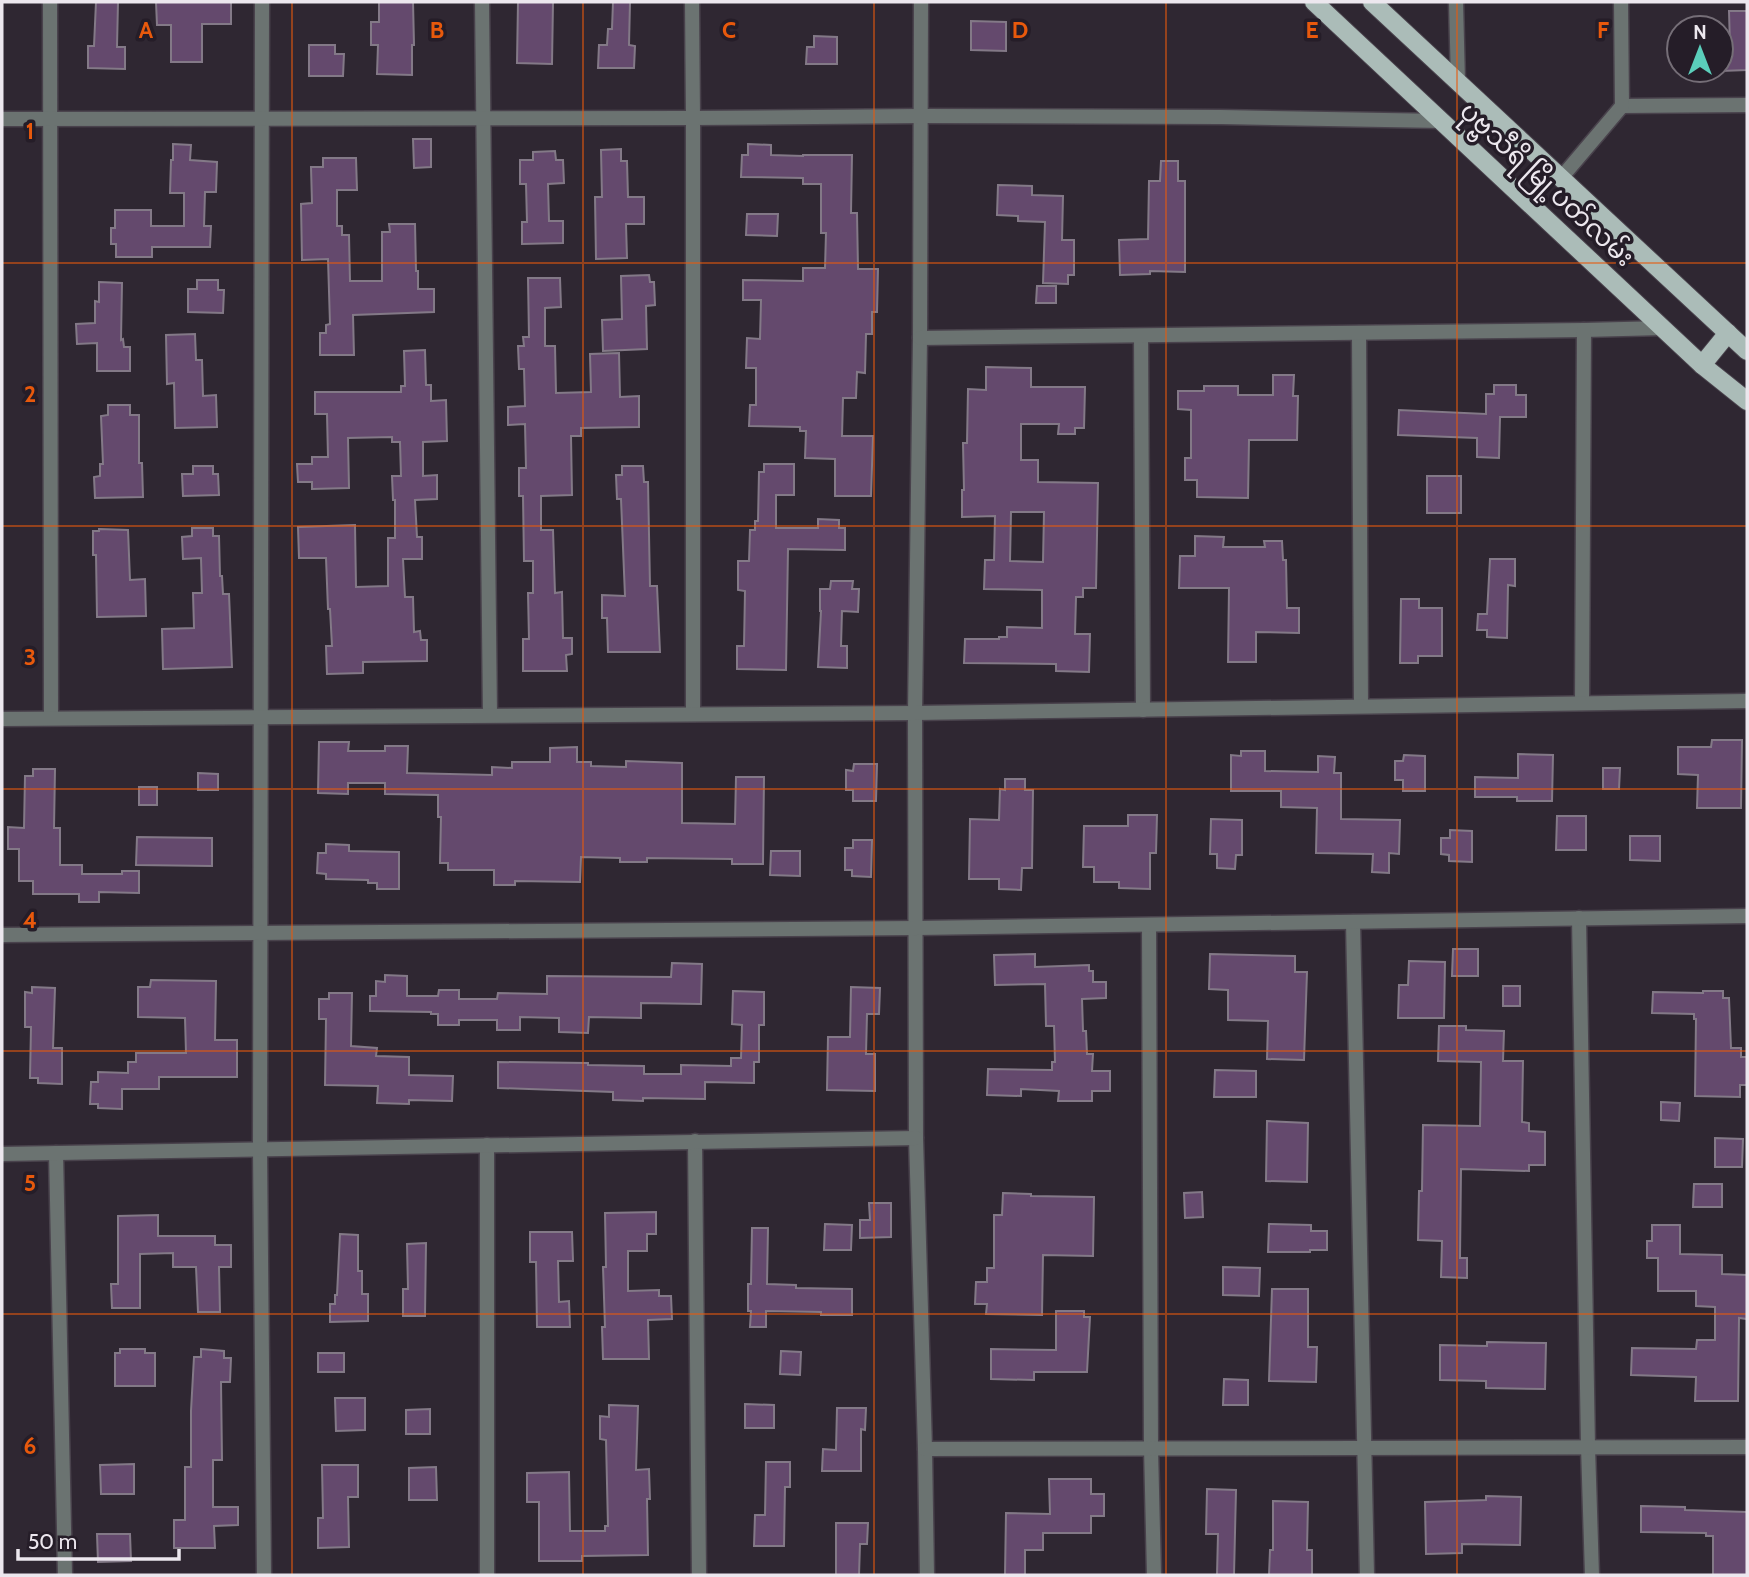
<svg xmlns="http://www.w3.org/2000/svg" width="1749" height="1577" font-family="Cabin,'Noto Sans Myanmar',sans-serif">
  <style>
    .building { fill: #64496d; stroke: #837987; stroke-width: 2; fill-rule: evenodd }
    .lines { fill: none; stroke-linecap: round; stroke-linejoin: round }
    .minor-casing { stroke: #49424c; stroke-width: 17 }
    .primary-casing { stroke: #49424c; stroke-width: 20 }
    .minor { stroke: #6b7371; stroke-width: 14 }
    .primary { stroke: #abbcb8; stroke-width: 18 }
    .grid { fill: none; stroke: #e8590c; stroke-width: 2; stroke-opacity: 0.55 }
    .labels { text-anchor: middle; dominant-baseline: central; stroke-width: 7; stroke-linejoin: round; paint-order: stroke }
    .street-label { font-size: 26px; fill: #ece7ee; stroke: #251d28 }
    .grid-label { font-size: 23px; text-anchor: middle; font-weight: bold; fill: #e8590c; stroke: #251d28; stroke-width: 7; stroke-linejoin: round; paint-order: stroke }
  </style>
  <rect width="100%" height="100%" fill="#2f2732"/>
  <!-- building -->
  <g class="building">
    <path d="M96,2H118L117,47H125V69L88,68V46H94Z"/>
    <path d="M156,2H231V24H202V62H171V25H157Z"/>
    <path d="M379,2H413L414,45H412V75L377,74L378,45H371V22H379Z"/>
    <path d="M518,2H553L552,64L517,63Z"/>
    <path d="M613,2H630L629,45L635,46L634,68H598L599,45H607L608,29H612Z"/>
    <path d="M1729,11H1747V70L1721,71V46H1730Z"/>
    <path d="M971,21L1006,22V51L971,50Z"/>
    <path d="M814,36L837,37V64H806L807,47H814Z"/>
    <path d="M309,45H335V54H344L343,76H309Z"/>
    <path d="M413,139H431V167L414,168Z"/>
    <path d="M173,144L191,145L190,160L217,162L216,192H205L204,226H211L210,247H152V257H116V244H111V228H115V210H151V226H184V193H170L171,160H173Z"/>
    <path d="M748,144L771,145V155L803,156V155H852L851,213H857L858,269H878L877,312H872V334H866L865,373L857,372L856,398H843L842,436H873L871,496H835V459L805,458L806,431H800V427L749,426L750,405H756V368H746L747,338L760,339L761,300H743V280L803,281V268H825L826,233H821V184H803V178L741,177L742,155H748Z"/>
    <path d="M621,149V161H627L628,197H644V224H626L627,258L596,259L595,197H602L601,150Z"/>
    <path d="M555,151L556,160H563L564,183L548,184L549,221H563V243L522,244V222H527L526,184H520V160H533V152Z"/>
    <path d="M323,158H356L357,190H337V226H342V235H349L350,281H382V232H390L389,224H415L416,271H418V289H434V312L353,315L354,355H320V333H326V325L330,324L328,259L302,260L301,204L312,203L311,167H323Z"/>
    <path d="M1161,161H1178V181H1185V272L1150,271V274L1120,275L1119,240L1148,239L1149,181H1160Z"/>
    <path d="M998,185L1032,186V195L1063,196L1062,240H1074V275H1068V284L1043,283L1045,222L1018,221V216L997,215Z"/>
    <path d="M747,214H778L777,236L746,235Z"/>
    <path d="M649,275L650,282H654L655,305L646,306L647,349L603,351L602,320L622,319L621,276Z"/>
    <path d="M528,278H560L561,307L545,308V346H555L556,393L591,392L590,354L619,353L620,397L639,396V427L581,428V436H571L572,495L541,496V530H553L555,593L562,592L563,638H572V654L566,655L567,671H523V639H529L528,593H533V561H524L523,496H519V468H526L525,424L508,425V407L525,406L524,369H519L518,346H524L523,337H529Z"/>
    <path d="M197,280H218V290H224L223,313L188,312V289H197Z"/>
    <path d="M99,282L122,283L121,340L123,339L124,347H130V371H97V343L77,344L76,324L95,323V301L99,302Z"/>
    <path d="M1037,286H1056V303H1036Z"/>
    <path d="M195,334L196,360H202L203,396L216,395L217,427L175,428L174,383L167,384L166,335Z"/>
    <path d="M425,350L426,385H431V401L446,400L447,441L423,442V476L437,475V499L415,500L417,537H422V559H403L405,597H413L414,632L420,631L421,640H427V661L363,662V673L327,674L326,646H332L330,609H328L326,558H299L298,527L355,525L356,587L388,586V538H395V500H393L392,476H401L400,442H392V437L348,438L349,488L312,489V482H298L297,464H312V457H328L327,414H315V392H401V386H405L404,351Z"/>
    <path d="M986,367L1031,368V387H1085L1084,428H1075V434H1058L1059,424H1021V460H1038V482L1098,483L1096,588H1083V597H1076L1075,634H1090L1089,672L1056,671V664L964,663L965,639H999V637H1007V627L1042,628V590L984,589L985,560H994L995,516L962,517V490H964L963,443H967L968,389L986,390ZM1011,512H1044L1043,562L1010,561Z"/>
    <path d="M1273,375H1294L1293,396H1298L1297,440H1249L1248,498L1197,497V480H1185V458H1191V410L1178,409V391H1204V386H1238V395H1273Z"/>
    <path d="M1494,385H1516V395H1526V417H1500L1499,458L1477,457V438L1398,435L1399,410L1486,414V394H1494Z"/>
    <path d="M108,405H130V415H139V463H142L143,497L95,498L94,477L100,476V464H103L101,416L108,415Z"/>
    <path d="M764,464H794V495H776V528H818V519L839,520V528H845V550L788,549L786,670L737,669V646H744L745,591L738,590V561H749L750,530H755V521H758L759,472H764Z"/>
    <path d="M193,466H213V474H218L219,495L183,496L182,474H193Z"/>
    <path d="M622,466H643L644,482H648L650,586H657L660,652H608L607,618H602V595L625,596L621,499H617L616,475H622Z"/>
    <rect x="1427" y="476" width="34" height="37"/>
    <path d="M192,528H213V536H219L220,576H222L223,594H229L232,667L163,669L162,629L194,628L193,593H202L201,558L183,559L182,537L192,536Z"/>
    <path d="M99,529L128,530L130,580L145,579L146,616L97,617L96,555H93V531H99Z"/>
    <path d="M1195,536L1224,537L1223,547H1265L1264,541H1282L1283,560H1286L1287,608H1299V633L1256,632V662H1228L1229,588H1179L1180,556H1195Z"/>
    <path d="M1490,559H1515V586L1508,585L1507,638L1487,637V630H1477L1478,614H1487Z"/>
    <path d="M831,581H853L852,589H859L858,612L842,611L841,646H847V668L818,667L821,611H820V589H830Z"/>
    <path d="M1401,599H1419V608H1442V656H1418V663H1400Z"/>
    <path d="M1712,740H1742L1741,808H1697L1698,775L1678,774V747H1711Z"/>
    <path d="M319,742H349L348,751H385V746H408L407,773L492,775V767L512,768V762H550V748L577,747V762H591V766L626,767V761L682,763V823L735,824L736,777H764L763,864H732V859L647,858V862H620V858L581,857L580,882L515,881V885H494V870H448V863H440L441,817H438V795L385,794V783H348V794L318,793Z"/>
    <path d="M1241,751H1265V771L1318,772V756L1335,757L1334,773H1341V819L1400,820L1399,854L1389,853V873L1372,872L1373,854L1316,853L1317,808L1281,807V791H1231V755L1241,756Z"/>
    <path d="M1518,754L1553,755L1552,801H1517V797H1475V777L1518,778Z"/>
    <path d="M1404,755L1425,756V791H1403V780H1395V761H1403Z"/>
    <path d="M854,764H877L876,801H853V790H846V770L853,771Z"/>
    <path d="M1603,768H1620L1619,789H1603Z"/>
    <path d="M33,769H55L54,828H60V865H82V874H122V871H139V893L99,892V902H79V894H33V881H19V849H8V827L24,828L25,776H33Z"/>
    <path d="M198,773L218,774V790H198Z"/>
    <path d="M1005,779H1025V790H1033L1032,868H1022L1021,890L999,889V879H969L970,819L999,820L1000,789L1005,790Z"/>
    <rect x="139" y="787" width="18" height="18"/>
    <path d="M1128,815H1157L1156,853H1150V889L1119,888V882H1094V867H1083L1084,826H1128Z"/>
    <path d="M1557,816H1586V850H1556Z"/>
    <path d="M1211,819L1242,820V855H1236L1235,869L1217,868V854H1210Z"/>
    <path d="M1450,830L1472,831V862L1449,861V855L1441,854V838H1450Z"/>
    <path d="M1630,836H1660V861L1630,860Z"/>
    <path d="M137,837L212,838V866L136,865Z"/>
    <path d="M853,840H872L871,877L852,876V870H845V848H853Z"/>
    <path d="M326,844L349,845V851L399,852V889H377V883H368V880L326,879V874L317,873L318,853H326Z"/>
    <path d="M771,851H800V876L770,875Z"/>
    <path d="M1453,949H1478V976H1452Z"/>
    <path d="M1035,954V967L1089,965V971H1093V982H1106V998L1082,999L1083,1031H1086L1087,1054H1093L1092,1071H1110V1091H1092V1101H1058L1059,1091L1021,1089V1096L987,1095L988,1069L1052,1070V1062H1055L1054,1026H1046L1045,984L995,985L994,955Z"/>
    <path d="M1210,954L1295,956V972H1307L1304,1060L1267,1059L1268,1021L1228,1020V990L1209,989Z"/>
    <path d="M1409,961L1445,962L1444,1018H1398L1399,985H1408Z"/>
    <path d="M672,963L702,964L701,1004L641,1003V1018L589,1017L588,1033L559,1032V1018L520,1017V1030H497V1020H459V1025H438V1014H431V1012L370,1011V996H376V981L385,982V975L407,976V996H438L439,990H459V999H497L498,993L547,994V976L671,977Z"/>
    <path d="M151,980L216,981L215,1040H237V1077H159V1089H122V1109L98,1108V1104H90L91,1082H98V1072L128,1073V1062H136V1053H186L185,1018L138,1017V987H150Z"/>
    <rect x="1503" y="986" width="17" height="20"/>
    <path d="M32,987L55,988L53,1048H62V1084L38,1083V1078H30L31,1027H25V992L32,993Z"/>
    <path d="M851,987L880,988L879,1014H867L866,1054H875V1091L827,1090L828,1037H850Z"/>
    <path d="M733,991L764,992V1025H759V1062H754V1083L705,1082V1099L643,1098V1101L613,1100V1092L498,1088V1062L588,1063V1065L644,1066V1074H681V1065L731,1066V1058H741L742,1025L732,1024Z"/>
    <path d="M1703,991H1723V998H1729L1731,1048H1741V1057H1747V1085H1740V1097L1695,1096L1696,1019H1694V1014L1652,1013L1653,992L1703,993Z"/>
    <path d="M329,993H352L351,1046L377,1048L376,1056L409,1057V1075L453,1076L452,1101L409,1100V1104L377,1103L378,1086L325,1085L326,1019H319V999H329Z"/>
    <path d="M1439,1026H1466V1030L1504,1031L1503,1061H1523L1522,1122L1529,1123V1131L1545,1132V1165H1529V1171L1461,1169L1460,1258H1467V1278L1441,1277L1442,1241L1418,1240L1419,1191H1422L1423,1125L1480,1126L1481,1062L1438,1061Z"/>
    <path d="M1215,1070L1256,1071V1097H1214Z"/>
    <path d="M1661,1102L1680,1103L1679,1121L1661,1120Z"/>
    <path d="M1267,1121L1308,1123L1307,1182L1266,1181Z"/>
    <path d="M1715,1138L1743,1139L1742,1167H1715Z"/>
    <path d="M1694,1184H1722V1207H1693Z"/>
    <path d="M1202,1192L1203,1217L1185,1218L1184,1193Z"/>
    <path d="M1003,1193L1031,1194V1196L1094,1197L1093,1256L1043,1255L1042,1315L986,1314L987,1304H975L976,1282H987V1268H994V1215H1002Z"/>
    <path d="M869,1203H891V1237L860,1238V1220H870Z"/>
    <path d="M656,1212V1234H647V1251H628V1291L659,1290V1296H671L672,1319L648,1320L649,1359H603L602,1327H605L603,1267H606L605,1213Z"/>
    <path d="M158,1215V1236H215V1245H231V1267H219L220,1312H198L196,1267H173V1253L140,1254V1308H112L111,1284H118V1216Z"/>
    <path d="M825,1224L852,1225L851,1250H824Z"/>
    <path d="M1269,1224L1311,1225V1231H1327V1250H1310V1252H1268Z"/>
    <path d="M1652,1225H1680V1254L1722,1255V1274L1747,1275V1319L1739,1318L1738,1401H1695L1696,1377L1631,1375L1632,1348L1696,1349L1697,1340H1715V1307L1696,1306V1291H1658V1258H1647V1241H1652Z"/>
    <path d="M752,1228H768L767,1284L796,1285V1288L852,1289V1315H821V1312L766,1311V1327H750L751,1311H748V1284H751Z"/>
    <path d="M530,1232H572L573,1261H558L559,1302L569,1301L570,1327H537L536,1262H530Z"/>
    <path d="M340,1234L358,1235V1271H362V1294H368V1321L330,1322V1304H335V1295H337Z"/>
    <path d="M426,1243L425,1316H403V1289H408L407,1244Z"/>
    <path d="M1223,1267L1260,1268L1259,1296L1223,1295Z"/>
    <path d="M1272,1289H1308V1347H1317L1316,1382L1269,1381Z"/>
    <path d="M1056,1311H1084V1317H1090L1087,1372H1034V1380L991,1379V1349L1056,1350Z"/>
    <path d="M1487,1342L1546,1343L1545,1389L1486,1388V1381L1440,1380V1345L1487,1346Z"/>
    <path d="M120,1349H145V1353H155V1386H115V1353H120Z"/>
    <path d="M201,1349L224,1351V1358H231L230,1382H221L222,1460H213V1507H238V1525L214,1526L215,1548H174V1520H185V1467H191V1411L194,1357H201Z"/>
    <path d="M781,1351L801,1352L800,1375L780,1374Z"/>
    <rect x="318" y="1353" width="26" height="19"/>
    <path d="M1224,1379L1248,1380V1405H1223Z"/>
    <path d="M335,1398H365V1430L336,1431Z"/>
    <path d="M745,1404L774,1405V1428H745Z"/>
    <path d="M609,1405L638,1406L636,1470L649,1469L650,1499H647L648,1555L582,1556V1561H539V1502H527V1473L569,1472L570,1531H605V1526H608L606,1440L600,1439V1416L609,1417Z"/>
    <path d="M837,1408H866L865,1430L861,1429V1471H822L823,1449L836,1450Z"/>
    <path d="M430,1409V1434H406V1410Z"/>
    <path d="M766,1462H790V1487H785L784,1546H754L755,1515H765Z"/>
    <path d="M134,1464V1494H101L100,1465Z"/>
    <path d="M322,1465H358V1497H348L349,1547L318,1548V1518H323Z"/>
    <path d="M436,1467L437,1500H409V1468Z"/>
    <path d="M1049,1479H1091V1494H1104V1516H1091V1533H1043V1550H1025V1575H1005L1006,1513L1050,1514Z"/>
    <path d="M1207,1489L1236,1490L1234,1575H1217L1218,1534H1206Z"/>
    <path d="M1486,1496L1521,1497L1520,1545L1462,1544V1553L1426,1554L1425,1502L1486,1500Z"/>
    <path d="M1273,1501L1308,1502L1307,1550H1312V1575H1269L1270,1550H1273Z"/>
    <path d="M1641,1506L1685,1507V1510L1747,1512V1575H1713V1536H1706V1533L1641,1532Z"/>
    <path d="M836,1523H868L867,1544H860L859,1575H836Z"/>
    <path d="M97,1534H130L131,1561L98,1562Z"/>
  </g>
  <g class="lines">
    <defs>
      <g id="minor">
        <path d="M50,2L51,718"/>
        <path d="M262,2L260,1150L264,1575"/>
        <path d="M482,2L490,715"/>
        <path d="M692,2L693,118V714"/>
        <path d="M921,2L920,338L915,713L916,1138L925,1449L927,1575"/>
        <path d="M1456,2L1458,82"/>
        <path d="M1622,106L1747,105"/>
        <path d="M2,119L693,118L921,116L1221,117L1442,121"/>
        <path d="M1561,178L1622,106L1621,2"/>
        <path d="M1359,333L1361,706"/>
        <path d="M1141,336L1143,710"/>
        <path d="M920,338L1584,330L1663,328"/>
        <path d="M1582,703L1584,330"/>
        <path d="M2,719L915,713L1747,701"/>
        <path d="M1579,918L1588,1447L1592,1575"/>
        <path d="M1353,922L1367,1575"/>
        <path d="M1149,925L1151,1448L1154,1575"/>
        <path d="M2,935L917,928L1747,916"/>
        <path d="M695,1141L699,1575"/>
        <path d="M487,1145V1575"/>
        <path d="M56,1153L65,1575"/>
        <path d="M2,1154L916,1138"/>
        <path d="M925,1449L1747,1447"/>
      </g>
      <g id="primary">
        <path d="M1314,2L1702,365L1747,401"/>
        <path d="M1372,2L1747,351"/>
        <path d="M1702,365L1728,333"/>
      </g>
    </defs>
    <!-- minor casing -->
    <use href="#minor" class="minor-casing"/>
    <!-- primary casing -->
    <use href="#primary" class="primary-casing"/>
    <!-- minor -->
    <use href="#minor" class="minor"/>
    <!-- primary -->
    <use href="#primary" class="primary"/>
  </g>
  <!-- grid -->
  <path class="grid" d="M292,2V1575M583,2V1575M874,2V1575M1166,2V1575M1457,2V1575M2,263H1747M2,526H1747M2,789H1747M2,1051H1747M2,1314H1747"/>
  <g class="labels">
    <!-- street labels -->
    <g class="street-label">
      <text transform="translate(1547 184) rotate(43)">ပုဗ္ဗသီရိ မြို့ပတ်လမ်း</text>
    </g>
  </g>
  <g class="grid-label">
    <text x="146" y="38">A</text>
    <text x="437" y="38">B</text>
    <text x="729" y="38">C</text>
    <text x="1020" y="38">D</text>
    <text x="1312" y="38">E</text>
    <text x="1603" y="38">F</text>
    <text x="30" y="139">1</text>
    <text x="30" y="402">2</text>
    <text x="30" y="665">3</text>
    <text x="30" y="928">4</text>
    <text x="30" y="1191">5</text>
    <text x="30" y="1454">6</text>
  </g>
  <!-- border -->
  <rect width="1749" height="1577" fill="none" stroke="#ece7ee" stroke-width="7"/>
  <!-- north arrow -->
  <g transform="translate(1700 49)"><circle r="33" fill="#251d28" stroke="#756e77" stroke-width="2"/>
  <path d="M0-5L12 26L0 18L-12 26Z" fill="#5bcebb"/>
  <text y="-10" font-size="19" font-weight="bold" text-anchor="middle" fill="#ece7ee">N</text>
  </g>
  <!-- scale -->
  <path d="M18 1549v10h161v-10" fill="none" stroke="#ece7ee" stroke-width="3.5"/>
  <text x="28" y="1549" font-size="21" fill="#ece7ee" stroke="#251d28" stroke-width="5" paint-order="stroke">50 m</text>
</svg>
